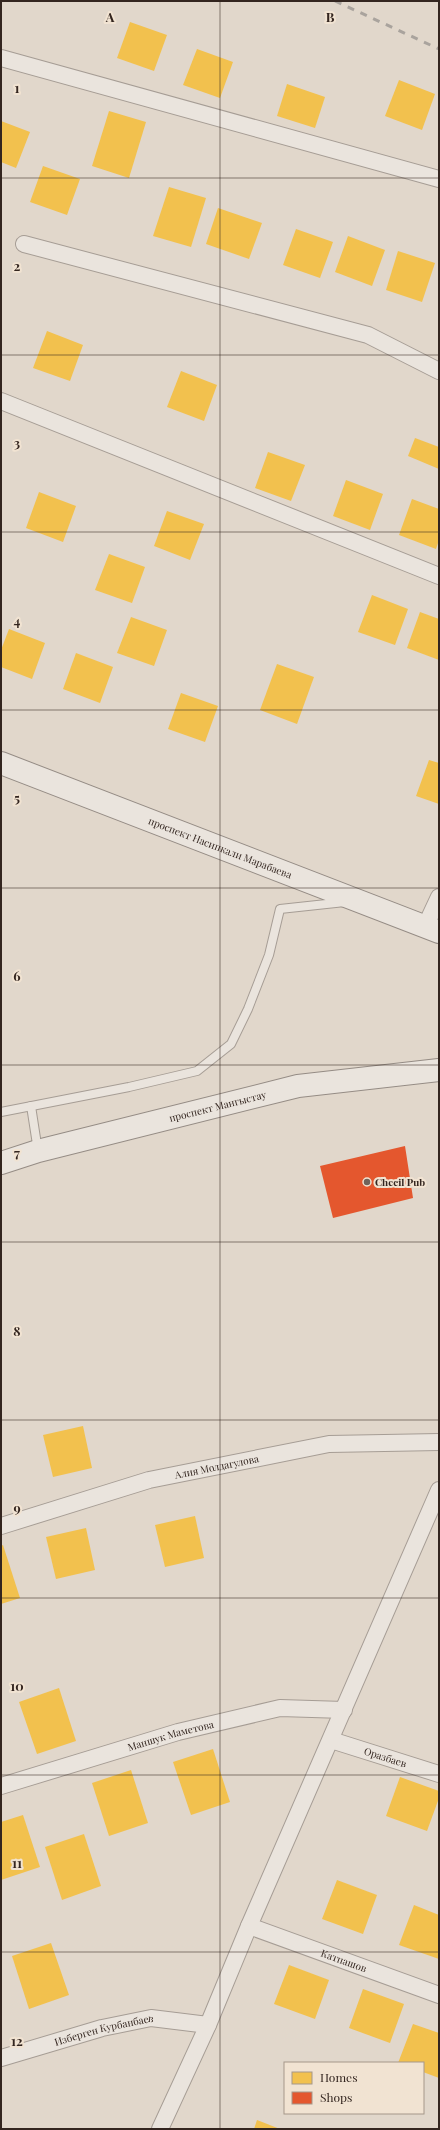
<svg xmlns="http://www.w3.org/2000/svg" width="440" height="2130" font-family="'Playfair Display',serif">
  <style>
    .homes { fill: #f2c14e }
    .shops { fill: #e4572e }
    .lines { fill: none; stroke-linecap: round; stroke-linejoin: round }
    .lane-casing { stroke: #a69d95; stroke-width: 10 }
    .street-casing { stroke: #a69d95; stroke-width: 18 }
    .secondary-casing { stroke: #958c85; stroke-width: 24 }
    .lane { stroke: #eae4dd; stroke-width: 8 }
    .street { stroke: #eae4dd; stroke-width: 16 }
    .secondary { stroke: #eae4dd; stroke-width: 22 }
    .rail { stroke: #a9a39d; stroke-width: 3; stroke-dasharray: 7 7; stroke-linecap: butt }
    .grid { fill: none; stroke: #33251f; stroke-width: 1; stroke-opacity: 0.55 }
    .poi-dot { fill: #70635b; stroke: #f1e3d2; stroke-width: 1.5 }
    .labels { text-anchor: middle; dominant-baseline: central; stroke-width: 4; stroke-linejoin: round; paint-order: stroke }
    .street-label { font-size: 10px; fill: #33251f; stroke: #f1e3d2 }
    .poi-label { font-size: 10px; font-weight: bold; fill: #33251f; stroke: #f1e3d2; text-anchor: start }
    .grid-label { font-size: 13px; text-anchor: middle; font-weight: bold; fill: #33251f; stroke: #f1e3d2; stroke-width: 4; stroke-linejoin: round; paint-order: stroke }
  </style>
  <rect width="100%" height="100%" fill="#e1d7cb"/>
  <!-- homes -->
  <g class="homes">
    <path d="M130,22L167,35L154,71L117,58Z"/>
    <path d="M197,49L233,62L220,98L183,85Z"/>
    <path d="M399,80L435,94L422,130L385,116Z"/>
    <path d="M287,84L325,97L315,128L277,116Z"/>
    <path d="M109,111L146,122L129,178L92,166Z"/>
    <path d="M1,121L30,132L16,168L1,162Z"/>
    <path d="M43,166L80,179L67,215L30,202Z"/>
    <path d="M169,187L206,198L191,247L153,236Z"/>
    <path d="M218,208L262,223L249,259L206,244Z"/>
    <path d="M296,229L333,242L320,278L283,265Z"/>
    <path d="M348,236L385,250L372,286L335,272Z"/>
    <path d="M398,251L435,263L422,302L386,290Z"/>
    <path d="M47,331L83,345L70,381L33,368Z"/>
    <path d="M181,371L217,385L204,421L167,407Z"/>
    <path d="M415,438L439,447V469L408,456Z"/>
    <path d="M268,452L305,465L291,501L255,488Z"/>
    <path d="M346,480L383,494L370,530L333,516Z"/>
    <path d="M39,492L76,506L63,542L26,528Z"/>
    <path d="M412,499L439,509V540L436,549L399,535Z"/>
    <path d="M167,511L204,524L190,560L154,546Z"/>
    <path d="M109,554L145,567L132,603L95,590Z"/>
    <path d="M372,595L408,609L395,645L358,632Z"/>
    <path d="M420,612L439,619V660L407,648Z"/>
    <path d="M131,617L167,630L154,666L117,653Z"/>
    <path d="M9,629L45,643L32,679L1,667V650Z"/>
    <path d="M76,653L113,667L100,703L63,689Z"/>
    <path d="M277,664L314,677L297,724L260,710Z"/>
    <path d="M181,693L218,706L205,742L168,729Z"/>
    <path d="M429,760L439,763V804L416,796Z"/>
    <path d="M83,1426L92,1468L53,1477L43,1435Z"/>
    <path d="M195,1516L204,1558L165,1567L155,1525Z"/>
    <path d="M86,1528L95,1570L56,1579L46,1537Z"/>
    <path d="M3,1545L20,1598L1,1604V1546Z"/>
    <path d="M59,1688L76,1741L37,1754L19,1702Z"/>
    <path d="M213,1749L230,1802L191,1815L173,1762Z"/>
    <path d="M131,1770L148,1823L109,1836L92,1783Z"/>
    <path d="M400,1777L439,1791V1798L427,1831L386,1816Z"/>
    <path d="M23,1815L40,1867L1,1880V1822Z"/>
    <path d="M84,1834L101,1886L62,1900L45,1847Z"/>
    <path d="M337,1880L377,1895L363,1934L322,1919Z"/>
    <path d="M414,1905L439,1915V1959L399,1945Z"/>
    <path d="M51,1943L69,1995L29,2009L12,1956Z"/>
    <path d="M289,1965L329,1980L315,2019L274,2004Z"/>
    <path d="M363,1989L404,2004L390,2043L349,2028Z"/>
    <path d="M413,2024L439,2033V2078L423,2072V2063H398Z"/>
    <path d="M257,2120L280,2129H254Z"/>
  </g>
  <!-- shops -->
  <path class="shops" d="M405,1146L413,1198L333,1218L320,1166Z"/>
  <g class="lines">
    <defs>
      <g id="lane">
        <path d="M31,1106L38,1151"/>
        <path d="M1,1112L129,1087L197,1071L231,1044L248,1009L269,955L280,909L345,902"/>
      </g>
      <g id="street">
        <path d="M1,58L439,179"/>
        <path d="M24,244L368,335L439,371"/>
        <path d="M1,401L439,576"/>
        <path d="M425,927L439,897"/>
        <path id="s1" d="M1,1526L149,1480L329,1444L439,1442"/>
        <path id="s2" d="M331,1740L439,1774"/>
        <path id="s3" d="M1,1786L178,1732L280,1708L344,1710"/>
        <path id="s4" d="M249,1926L439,1995"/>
        <path id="s5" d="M1,2058L102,2028L151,2018L208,2025"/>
        <path d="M160,2129L208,2025L249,1926L439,1490"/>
      </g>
      <g id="secondary">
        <path id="s6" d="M1,763L439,932"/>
        <path id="s7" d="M1,1163L38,1151L298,1086L439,1070"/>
      </g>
    </defs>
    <!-- lane casing -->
    <use href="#lane" class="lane-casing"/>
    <!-- street casing -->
    <use href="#street" class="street-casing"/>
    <!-- secondary casing -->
    <use href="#secondary" class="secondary-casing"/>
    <!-- lane -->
    <use href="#lane" class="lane"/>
    <!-- street -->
    <use href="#street" class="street"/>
    <!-- secondary -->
    <use href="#secondary" class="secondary"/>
    <!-- rail -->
    <path class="rail" d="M335,1L439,49"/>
  </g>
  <!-- grid -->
  <path class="grid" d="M220,1V2129M1,178H439M1,355H439M1,532H439M1,710H439M1,888H439M1,1065H439M1,1242H439M1,1420H439M1,1598H439M1,1775H439M1,1952H439"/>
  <!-- markers -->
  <circle class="poi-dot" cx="367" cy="1182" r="4"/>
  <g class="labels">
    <!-- street labels -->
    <g class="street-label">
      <text stroke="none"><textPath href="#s6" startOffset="235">проспект Насипкали Марабаева</textPath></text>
      <text stroke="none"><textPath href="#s7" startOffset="224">проспект Мангыстау</textPath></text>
      <text stroke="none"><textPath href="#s1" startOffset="224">Алия Молдагулова</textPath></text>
      <text stroke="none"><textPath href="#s3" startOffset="177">Маншук Маметова</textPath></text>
      <text stroke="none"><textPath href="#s2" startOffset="57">Оразбаев</textPath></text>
      <text stroke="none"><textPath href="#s4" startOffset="101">Катпашов</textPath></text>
      <text stroke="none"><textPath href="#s5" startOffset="107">Изберген Курбанбаев</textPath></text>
    </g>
    <!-- poi labels -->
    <g class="poi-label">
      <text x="375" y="1182">Checil Pub</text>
    </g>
  </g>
  <g class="grid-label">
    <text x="110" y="22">A</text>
    <text x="330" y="22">B</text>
    <text x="17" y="93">1</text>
    <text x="17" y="271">2</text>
    <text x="17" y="448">3</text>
    <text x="17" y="626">4</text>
    <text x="17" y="803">5</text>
    <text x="17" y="981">6</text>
    <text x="17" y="1158">7</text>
    <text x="17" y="1336">8</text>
    <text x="17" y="1513">9</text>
    <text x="17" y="1691">10</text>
    <text x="17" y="1868">11</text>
    <text x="17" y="2046">12</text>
  </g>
  <!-- border -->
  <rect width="440" height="2130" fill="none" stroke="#33251f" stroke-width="4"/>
  <!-- legend -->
  <rect x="284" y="2062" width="140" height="52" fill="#f1e3d2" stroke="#a5978a"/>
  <rect x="292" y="2072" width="20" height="12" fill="#f2c14e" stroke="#a5978a"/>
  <text x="320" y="2082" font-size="12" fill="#33251f">Homes</text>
  <rect x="292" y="2092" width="20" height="12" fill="#e4572e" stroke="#a5978a"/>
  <text x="320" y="2102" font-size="12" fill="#33251f">Shops</text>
</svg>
